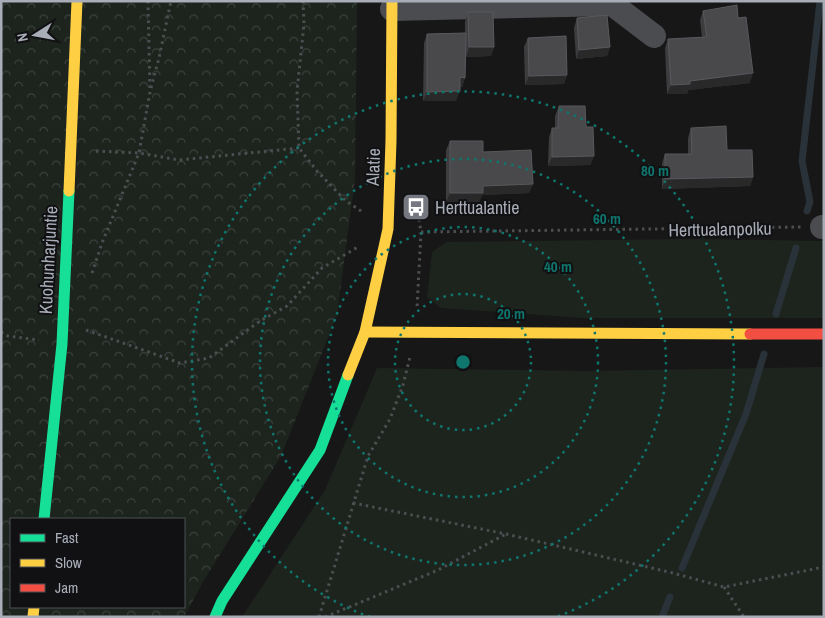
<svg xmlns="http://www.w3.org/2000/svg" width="825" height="618" font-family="'Archivo Narrow',sans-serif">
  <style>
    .forest { fill: url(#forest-crowns); fill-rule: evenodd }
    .green { fill: #1d241e }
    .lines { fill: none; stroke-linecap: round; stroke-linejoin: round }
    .stream { stroke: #2a3239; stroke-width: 7 }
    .path { stroke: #4d4e52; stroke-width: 3; stroke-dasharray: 2.5 4; stroke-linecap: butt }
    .street { stroke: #4b4c50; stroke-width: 24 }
    .fast { stroke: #16e098; stroke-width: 11 }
    .slow { stroke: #ffcf43; stroke-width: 11 }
    .jam { stroke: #f24e42; stroke-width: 11 }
    .wall { fill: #3d3d3f }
    .shaded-wall { fill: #29292a }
    .building { fill: #49494c; stroke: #58595d }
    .ring { fill: none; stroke: #0f766e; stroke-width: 2.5; stroke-dasharray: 2.5 5 }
    .labels { text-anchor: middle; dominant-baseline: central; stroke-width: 4; stroke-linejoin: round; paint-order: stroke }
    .street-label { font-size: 18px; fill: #a8adb8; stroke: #111113 }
    .poi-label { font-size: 18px; fill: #a8adb8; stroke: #111113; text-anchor: start }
    .centre { fill: #0f766e; stroke: #111113; stroke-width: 2.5 }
    .ring-label { font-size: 15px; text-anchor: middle; font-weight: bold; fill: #0f766e; stroke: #111113; stroke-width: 4; stroke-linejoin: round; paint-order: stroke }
  </style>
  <defs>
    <pattern id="forest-crowns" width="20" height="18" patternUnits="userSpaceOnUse" patternTransform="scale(1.25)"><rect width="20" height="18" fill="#1d241e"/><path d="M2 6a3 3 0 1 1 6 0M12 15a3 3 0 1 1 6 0" fill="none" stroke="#3b413d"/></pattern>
  </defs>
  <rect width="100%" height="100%" fill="#171717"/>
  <!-- forest -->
  <path class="forest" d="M1,1H357L355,179L337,315L281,456L203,582L184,617H1ZM11,519H184V607H11Z"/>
  <!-- green -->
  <g class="green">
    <path d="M689,239L824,241V318H583L441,308L427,297L432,252L446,242Z"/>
    <path d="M824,367V595L821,617H242L325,490L377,368L587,371Z"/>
  </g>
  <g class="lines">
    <!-- stream -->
    <g class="stream">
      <path d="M807,211L810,202L802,161L820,1"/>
      <path d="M776,314L796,248"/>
      <path d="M682,568L746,414L764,354"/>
      <path d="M662,617L670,597"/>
    </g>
    <!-- path -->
    <g class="path">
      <path d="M303,1L304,24L297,91L299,148L317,171L346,201L364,213"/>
      <path d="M151,88L159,58L171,1"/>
      <path d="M96,151L139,153L179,160L299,148"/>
      <path d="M416,200L421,232L417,308"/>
      <path d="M421,232L801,227"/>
      <path d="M92,273L102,243L139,153L150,92L148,1"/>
      <path d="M86,330L180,363L209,358L260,321L287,306L322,268L358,247"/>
      <path d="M1,332L8,336L39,340"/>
      <path d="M353,503L506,534L673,573L724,587L824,567"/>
      <path d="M724,587L744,617"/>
      <path d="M319,617L368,456L390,419L403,385L410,357"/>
      <path d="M325,617L438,570L506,534"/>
    </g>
    <!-- street -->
    <g class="street">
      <path d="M392,9L612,4L654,36"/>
      <path d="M822,227H824"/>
    </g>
    <!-- fast -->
    <g class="fast">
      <path d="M44,519L62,344L69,191"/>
      <path d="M215,617L222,601L320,450L348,375"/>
    </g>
    <!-- slow -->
    <g class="slow">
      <path d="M69,191L77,1"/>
      <path d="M365,332L750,334"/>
      <path d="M348,375L365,332L388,229L391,141L392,1"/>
      <path d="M33,617L34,607"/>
    </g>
    <!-- jam -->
    <path class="jam" d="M750,334H824"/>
  </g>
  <!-- wall -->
  <g class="wall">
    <path d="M703,11L738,18L750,83L688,90L687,94H667L665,48L668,39L702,37L700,20Z"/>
    <path d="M468,12L494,47L491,56L466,57L465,78L462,87H460L456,101H423L424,43L427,34L465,33V22Z"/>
    <path d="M577,18L610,47L607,56L576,59L574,28Z"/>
    <path d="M528,38L567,75L564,84L525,85L524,47Z"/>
    <path d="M559,106L586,127L594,156L590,165L548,166L549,137L552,128H555V116Z"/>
    <path d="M691,128L727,150L753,177L750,186L662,189V163L665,154H688V138Z"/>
    <path d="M450,141L483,152L533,184L529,193L482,195L479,202H446V150Z"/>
  </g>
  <!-- shaded-wall -->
  <g class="shaded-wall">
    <path d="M469,47H494L491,56L466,57Z"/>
    <path d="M610,47L607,56L576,59L579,50Z"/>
    <path d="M753,73L750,83L688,90L687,94H667L671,85L690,81Z"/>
    <path d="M567,75L564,84L525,85L529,76Z"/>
    <path d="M460,77L465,78L462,87L457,86Z"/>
    <path d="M460,91L456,101H423L427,92Z"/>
    <path d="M594,156L590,165L548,166L552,157Z"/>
    <path d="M753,177L750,186L662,189L665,179Z"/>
    <path d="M533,184L529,193L482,195L479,202H446L450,193L483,186Z"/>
  </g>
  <!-- building -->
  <g class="building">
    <path d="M737,5L738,18L746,17L753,73L690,81V84L671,85L668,39L707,37L703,11Z"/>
    <path d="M468,12H493L494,47H469Z"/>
    <path d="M607,15L610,47L579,50L577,18Z"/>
    <path d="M466,33L465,78L460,77V91L427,92V34Z"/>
    <path d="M566,36L567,75L529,76L528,38Z"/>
    <path d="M559,106H585L586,127H593L594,156L552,157V128H558Z"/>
    <path d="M726,126L727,150H752L753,177L665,179V154H692L691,128Z"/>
    <path d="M450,141H483V152L531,150L533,184L483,186V193H450Z"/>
  </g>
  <!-- distance rings -->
  <g class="ring">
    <circle cx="463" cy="362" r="68"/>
    <circle cx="463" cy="362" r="135"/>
    <circle cx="463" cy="362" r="203"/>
    <path d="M370 617A271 271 0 1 1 556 617"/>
  </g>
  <!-- icons -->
  <defs>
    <symbol id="bus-square" viewBox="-11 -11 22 22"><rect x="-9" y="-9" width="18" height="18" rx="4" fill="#757880" stroke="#111113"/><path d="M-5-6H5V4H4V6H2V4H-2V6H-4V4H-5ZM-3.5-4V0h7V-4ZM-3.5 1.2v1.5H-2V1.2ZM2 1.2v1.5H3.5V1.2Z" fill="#fff"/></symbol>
  </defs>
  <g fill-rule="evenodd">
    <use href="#bus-square" x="400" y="191" width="32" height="32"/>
  </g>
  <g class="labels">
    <!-- street labels -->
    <g class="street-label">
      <text transform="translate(373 167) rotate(-88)">Alatie</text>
      <text transform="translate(720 229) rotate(-1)">Herttualanpolku</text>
      <text transform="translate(48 260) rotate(-87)">Kuohunharjuntie</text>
    </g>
    <!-- poi labels -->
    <g class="poi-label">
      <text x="435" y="207">Herttualantie</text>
    </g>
  </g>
  <circle cx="463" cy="362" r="8" class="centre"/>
  <g class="ring-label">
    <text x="655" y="176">80 m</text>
    <text x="607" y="224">60 m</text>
    <text x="558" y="272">40 m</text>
    <text x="511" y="319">20 m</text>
  </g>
  <!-- border -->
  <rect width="825" height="618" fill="none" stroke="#a8adb8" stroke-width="5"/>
  <!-- legend -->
  <rect x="10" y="518" width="175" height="90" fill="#111113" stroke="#4d4f55"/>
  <rect x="20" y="534" width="25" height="8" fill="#16e098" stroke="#4d4f55"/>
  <text x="55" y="543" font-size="15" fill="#a8adb8">Fast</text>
  <rect x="20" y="559" width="25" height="8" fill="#ffcf43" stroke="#4d4f55"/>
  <text x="55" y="568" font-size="15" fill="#a8adb8">Slow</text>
  <rect x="20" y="584" width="25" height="8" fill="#f24e42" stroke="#4d4f55"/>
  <text x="55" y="593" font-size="15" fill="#a8adb8">Jam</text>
  <!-- north arrow -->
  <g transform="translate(35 35) rotate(259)" stroke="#111113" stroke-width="4" paint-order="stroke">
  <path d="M0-4L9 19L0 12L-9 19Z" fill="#a8adb8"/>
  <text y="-8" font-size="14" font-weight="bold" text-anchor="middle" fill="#a8adb8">N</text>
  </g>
</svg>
